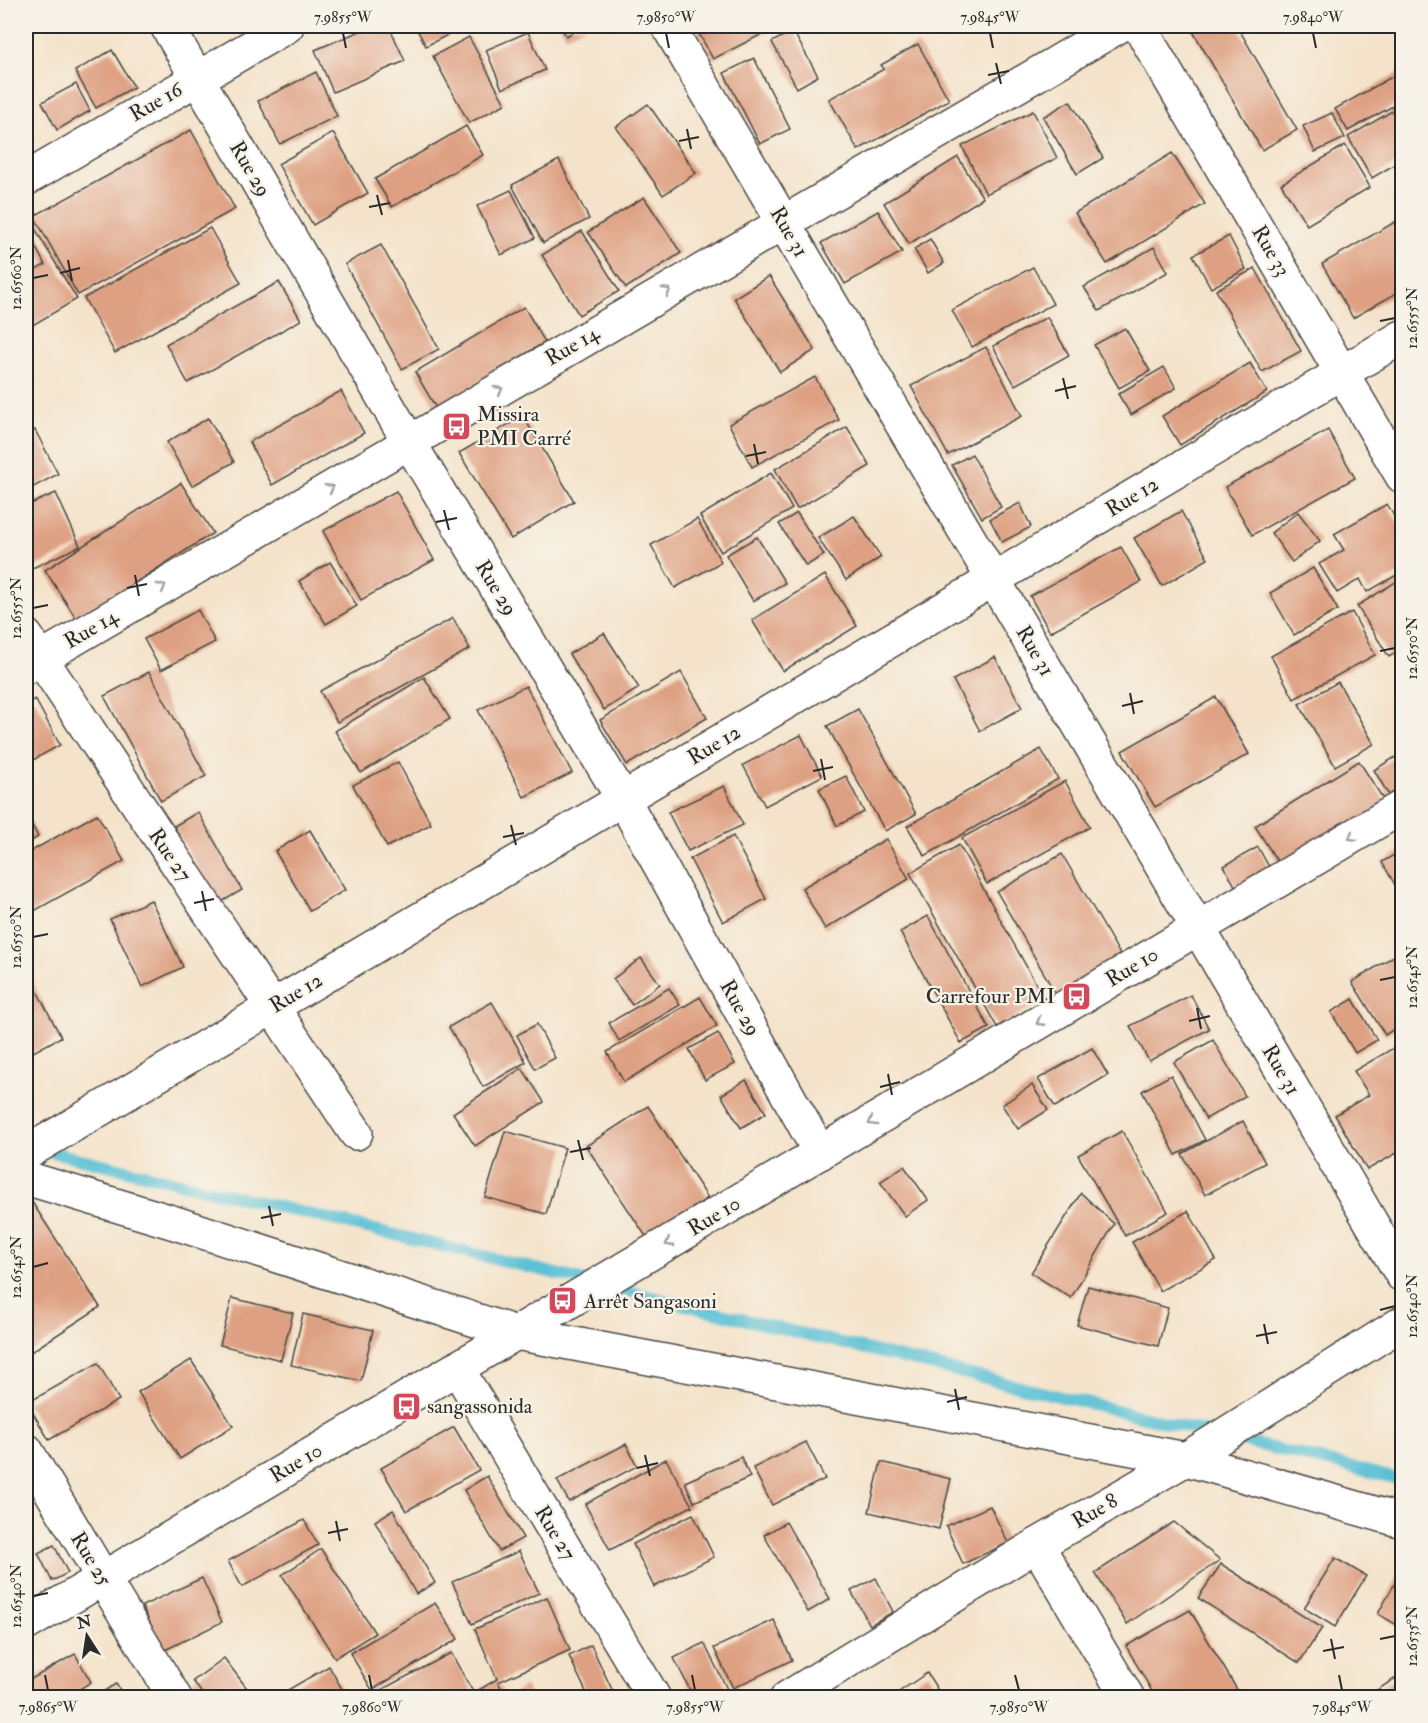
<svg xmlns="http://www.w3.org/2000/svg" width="1428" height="1723" font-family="'IM FELL Double Pica',serif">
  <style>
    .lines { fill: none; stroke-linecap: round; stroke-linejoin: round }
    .stream { stroke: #57bfd4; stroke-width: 12 }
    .building { fill: #dea082 }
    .minor-casing { stroke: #494743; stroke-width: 36 }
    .tertiary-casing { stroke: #494743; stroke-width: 36 }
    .minor { stroke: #fff; stroke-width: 33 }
    .tertiary { stroke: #fff; stroke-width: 33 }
    .oneway { stroke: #a0a0a0 }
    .ticks { fill: none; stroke: #2b2b2b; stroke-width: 2 }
    .labels { text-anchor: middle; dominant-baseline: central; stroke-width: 4.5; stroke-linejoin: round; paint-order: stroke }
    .street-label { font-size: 21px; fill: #2b2b2b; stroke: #f7f3e8 }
    .poi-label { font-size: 21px; fill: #2b2b2b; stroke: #f7f3e8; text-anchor: start }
    .neatline { fill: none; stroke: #2b2b2b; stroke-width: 2 }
    .ticks-label { font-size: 15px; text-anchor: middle; fill: #2b2b2b }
  </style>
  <rect width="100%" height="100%" fill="#f7f3e8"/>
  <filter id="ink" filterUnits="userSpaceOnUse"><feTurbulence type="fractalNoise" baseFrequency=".0167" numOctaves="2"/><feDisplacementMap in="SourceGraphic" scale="12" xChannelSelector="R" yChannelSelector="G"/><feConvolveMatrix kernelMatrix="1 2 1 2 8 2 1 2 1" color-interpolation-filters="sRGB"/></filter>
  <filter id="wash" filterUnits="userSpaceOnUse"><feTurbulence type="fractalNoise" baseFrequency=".008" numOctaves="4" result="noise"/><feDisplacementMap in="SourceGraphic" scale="24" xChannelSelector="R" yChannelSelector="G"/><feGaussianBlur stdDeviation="1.35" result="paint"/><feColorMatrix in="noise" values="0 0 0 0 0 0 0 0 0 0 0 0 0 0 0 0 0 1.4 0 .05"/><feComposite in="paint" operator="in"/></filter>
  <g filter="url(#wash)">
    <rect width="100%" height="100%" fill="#f4e3ca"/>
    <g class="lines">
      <!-- stream -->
      <g class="stream">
        <path d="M44,1150L590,1282"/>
        <path d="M607,1286L1214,1434"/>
        <path d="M1231,1438L1402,1480"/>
      </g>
    </g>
    <g id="blocks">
      <!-- building -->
      <g class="building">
        <path d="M372,26H389L405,61L333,92L315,50Z"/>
        <path d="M415,26H465L426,46Z"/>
        <path d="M560,26H585L566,36Z"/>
        <path d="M695,26H778L713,59Z"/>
        <path d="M800,26H820L804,34Z"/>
        <path d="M1196,26H1237L1297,130L1262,150L1191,28Z"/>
        <path d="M793,31L818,76L797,88L772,42Z"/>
        <path d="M528,32L545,70L502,89L486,50Z"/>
        <path d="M469,37L505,104L469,123L433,56Z"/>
        <path d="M918,44L949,100L858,150L829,99L884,69L881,65Z"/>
        <path d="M112,50L134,87L96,108L75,71Z"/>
        <path d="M754,58L790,129L760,144L724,73Z"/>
        <path d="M1402,71V101L1348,131L1335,109Z"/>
        <path d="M316,72L337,116L280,144L258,101Z"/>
        <path d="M76,84L90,111L57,130L42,102Z"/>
        <path d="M1070,101L1103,158L1077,174L1043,117Z"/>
        <path d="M648,104L696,173L663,195L616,127Z"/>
        <path d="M1402,105V160L1372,178L1348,137Z"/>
        <path d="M1033,111L1057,158L986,194L962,146Z"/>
        <path d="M1332,113L1345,138L1315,152L1303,126Z"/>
        <path d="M466,126L483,155L392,207L375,179Z"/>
        <path d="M191,130L235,209L78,295L34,216Z"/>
        <path d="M333,133L368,193L313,225L278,164Z"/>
        <path d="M1345,145L1370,187L1307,225L1281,184Z"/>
        <path d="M1172,153L1205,204L1107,264L1075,213Z"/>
        <path d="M958,157L983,198L909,244L884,203Z"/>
        <path d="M559,160L589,219L543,243L512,185Z"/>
        <path d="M511,190L535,238L501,255L477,206Z"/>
        <path d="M644,197L681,253L626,288L588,232Z"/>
        <path d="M878,211L902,252L845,284L821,243Z"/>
        <path d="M31,222L77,299L26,329V266L29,273L45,265L33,242L26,246V226Z"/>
        <path d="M1395,222L1402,236V290L1353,318L1322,264Z"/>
        <path d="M210,228L241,283L115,353L84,298Z"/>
        <path d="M582,231L619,291L579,315L542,255Z"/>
        <path d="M1229,236L1246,269L1211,288L1193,255Z"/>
        <path d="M930,239L944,263L928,273L914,249Z"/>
        <path d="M381,245L439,349L402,369L345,264Z"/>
        <path d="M1154,247L1168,272L1099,311L1084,287Z"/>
        <path d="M1033,267L1053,304L972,347L952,310Z"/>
        <path d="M1255,268L1301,351L1262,372L1216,290Z"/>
        <path d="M769,276L815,350L780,372L734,298Z"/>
        <path d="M279,282L301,320L188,383L166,344Z"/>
        <path d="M524,307L545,342L436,408L415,372Z"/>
        <path d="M1047,317L1069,355L1015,385L993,346Z"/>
        <path d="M1125,328L1150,371L1119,388L1094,345Z"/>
        <path d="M986,347L1022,416L948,455L911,386Z"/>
        <path d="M1250,363L1267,392L1180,445L1162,416Z"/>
        <path d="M1164,367L1176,388L1131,415L1118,394Z"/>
        <path d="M815,377L839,420L752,467L729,424Z"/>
        <path d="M341,391L364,433L272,485L249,442Z"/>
        <path d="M523,416L574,501L511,539L459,453Z"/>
        <path d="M208,418L234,462L192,486L167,442Z"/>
        <path d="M847,427L870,466L797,509L775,469Z"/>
        <path d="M35,430L58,474L26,491V434Z"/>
        <path d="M1328,430L1355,478L1252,535L1225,487Z"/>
        <path d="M972,454L1001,507L982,518L952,465Z"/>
        <path d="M771,473L792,509L721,552L700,516Z"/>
        <path d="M181,483L213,533L77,620L45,570Z"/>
        <path d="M396,491L434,560L361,600L323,531Z"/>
        <path d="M56,493L80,546L26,571V506Z"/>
        <path d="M1020,503L1031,527L1002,542L990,519Z"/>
        <path d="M1387,504L1402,530V572L1367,592L1360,579L1337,593L1319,564L1344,550L1334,534Z"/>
        <path d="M1181,511L1208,559L1162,586L1134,538Z"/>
        <path d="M1298,512L1320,541L1292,562L1271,533Z"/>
        <path d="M797,513L824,555L806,566L779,524Z"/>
        <path d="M854,516L881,557L846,580L818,538Z"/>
        <path d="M697,519L721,562L675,588L651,545Z"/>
        <path d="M757,537L785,583L753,601L726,555Z"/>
        <path d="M1121,547L1141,582L1050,632L1030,596Z"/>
        <path d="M330,562L357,606L326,624L299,581Z"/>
        <path d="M1313,568L1338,610L1294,635L1270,593Z"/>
        <path d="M825,575L857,626L783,671L752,620Z"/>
        <path d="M1402,578V649L1389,657L1357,606Z"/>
        <path d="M198,610L215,642L161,670L144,639Z"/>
        <path d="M1352,612L1375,655L1294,699L1271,656Z"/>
        <path d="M453,618L470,649L337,722L320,691Z"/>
        <path d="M604,633L639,688L604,710L569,654Z"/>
        <path d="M995,657L1022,708L980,731L953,680Z"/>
        <path d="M149,672L206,776L161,801L104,696Z"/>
        <path d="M681,672L707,718L627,765L600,720Z"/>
        <path d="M424,677L450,719L361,773L335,731Z"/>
        <path d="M1338,682L1374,744L1335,766L1299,704Z"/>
        <path d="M526,686L572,773L524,797L478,710Z"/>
        <path d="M1216,697L1249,754L1155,807L1122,751Z"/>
        <path d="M35,699L60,745L26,764V704Z"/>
        <path d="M858,709L916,814L885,831L827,726Z"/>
        <path d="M801,735L822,776L765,806L743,765Z"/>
        <path d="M1041,749L1058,779L925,856L907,826Z"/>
        <path d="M1402,753V805L1397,809L1374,770Z"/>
        <path d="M1359,761L1387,805L1284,872L1255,826Z"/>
        <path d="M398,762L431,824L387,847L353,785Z"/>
        <path d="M846,776L864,812L837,826L819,789Z"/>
        <path d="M1065,781L1090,827L987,884L962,838Z"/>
        <path d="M724,786L743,825L688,851L668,812Z"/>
        <path d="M198,812L242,890L218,904L174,826Z"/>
        <path d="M26,813L38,837L26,844Z"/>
        <path d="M97,814L124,861L27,915L26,912V854Z"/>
        <path d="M310,830L345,890L310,911L275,851Z"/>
        <path d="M733,836L766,899L723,922L690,859Z"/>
        <path d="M886,839L909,879L825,929L802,888Z"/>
        <path d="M959,845L1045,1000L997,1027L910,873Z"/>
        <path d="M1258,847L1273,874L1239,893L1224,866Z"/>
        <path d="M1402,850V897L1382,862Z"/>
        <path d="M1062,854L1122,958L1057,996L997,892Z"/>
        <path d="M151,900L183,967L142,987L110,919Z"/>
        <path d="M928,916L989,1028L961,1043L900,932Z"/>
        <path d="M1400,952L1402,956V1024L1385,1035L1352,982Z"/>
        <path d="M641,958L660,984L632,1005L613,979Z"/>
        <path d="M26,970L61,1037L26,1056Z"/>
        <path d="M669,988L680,1005L619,1041L609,1023Z"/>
        <path d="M1191,995L1209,1029L1149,1061L1130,1026Z"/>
        <path d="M700,997L717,1026L624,1082L607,1052Z"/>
        <path d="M1353,999L1377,1040L1355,1053L1331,1012Z"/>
        <path d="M492,1002L526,1062L483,1087L449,1027Z"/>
        <path d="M537,1024L555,1058L535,1069L517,1035Z"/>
        <path d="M718,1033L735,1064L705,1080L689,1049Z"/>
        <path d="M1213,1040L1245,1096L1206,1119L1174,1062Z"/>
        <path d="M1402,1043V1150L1367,1170L1335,1115L1369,1095L1354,1071Z"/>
        <path d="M1092,1048L1108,1075L1055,1107L1038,1079Z"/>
        <path d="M522,1068L544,1102L475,1146L453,1113Z"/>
        <path d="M1171,1075L1205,1140L1176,1155L1142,1091Z"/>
        <path d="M746,1080L766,1113L741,1128L721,1095Z"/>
        <path d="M1032,1085L1048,1110L1018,1129L1002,1105Z"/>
        <path d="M648,1106L708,1198L647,1238L586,1146Z"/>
        <path d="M1243,1121L1265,1163L1205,1195L1182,1154Z"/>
        <path d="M505,1131L565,1148L546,1214L485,1197Z"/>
        <path d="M1122,1131L1168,1212L1125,1236L1078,1155Z"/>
        <path d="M904,1166L928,1200L905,1216L880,1182Z"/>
        <path d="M26,1193L100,1307L26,1355Z"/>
        <path d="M1081,1193L1114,1224L1071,1298L1031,1273Z"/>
        <path d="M1188,1211L1216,1260L1160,1291L1132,1242Z"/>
        <path d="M1088,1286L1168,1308L1158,1346L1077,1325Z"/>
        <path d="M232,1298L293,1313L281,1360L220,1345Z"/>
        <path d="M303,1314L373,1330L361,1381L291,1365Z"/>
        <path d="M191,1360L233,1426L180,1459L138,1392Z"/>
        <path d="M98,1363L119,1400L49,1440L27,1403Z"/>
        <path d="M454,1427L479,1470L406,1511L381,1468Z"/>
        <path d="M806,1442L825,1479L772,1505L753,1468Z"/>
        <path d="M626,1444L637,1466L569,1502L557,1480Z"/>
        <path d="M741,1457L750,1477L694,1502L685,1482Z"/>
        <path d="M666,1459L692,1506L610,1550L585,1504Z"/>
        <path d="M881,1462L951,1479L939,1529L869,1512Z"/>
        <path d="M487,1476L523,1538L499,1551L464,1490Z"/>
        <path d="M990,1506L1008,1543L963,1564L946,1526Z"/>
        <path d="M393,1510L435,1583L416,1594L375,1521Z"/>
        <path d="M693,1514L714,1557L654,1587L633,1544Z"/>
        <path d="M304,1520L318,1545L242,1587L228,1561Z"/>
        <path d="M786,1522L830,1599L808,1612L764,1535Z"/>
        <path d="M1174,1522L1220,1560L1127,1624L1095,1573Z"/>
        <path d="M54,1545L68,1573L52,1581L38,1553Z"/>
        <path d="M321,1549L375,1633L335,1658L282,1575Z"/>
        <path d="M519,1551L539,1593L472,1624L452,1582Z"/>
        <path d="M1335,1558L1366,1576L1335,1627L1304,1608Z"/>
        <path d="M1221,1564L1322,1628L1299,1663L1198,1598Z"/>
        <path d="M1402,1570V1628L1378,1614Z"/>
        <path d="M202,1578L222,1622L163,1651L142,1606Z"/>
        <path d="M876,1578L893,1612L870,1625L851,1591Z"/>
        <path d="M547,1597L570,1650L498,1682L507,1698H466L497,1679L475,1629Z"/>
        <path d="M435,1603L458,1639L372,1690L350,1653Z"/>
        <path d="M1190,1610L1242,1698H1156L1126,1646Z"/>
        <path d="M774,1620L792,1660L733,1688L714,1648Z"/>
        <path d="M704,1643L731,1697L730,1698H694L674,1658Z"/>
        <path d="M591,1645L616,1698H589L569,1656Z"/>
        <path d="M451,1653L473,1692L463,1698H366Z"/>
        <path d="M75,1654L91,1682L65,1698H26V1682Z"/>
        <path d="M224,1658L252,1695L249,1698H205L193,1681Z"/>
        <path d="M329,1666L347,1698H274Z"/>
        <path d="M927,1673L941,1695L937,1698H890Z"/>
        <path d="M1396,1678L1402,1689V1698H1364Z"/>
        <path d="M116,1684L125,1698H99L97,1695Z"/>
        <path d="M525,1686L532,1698H507Z"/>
      </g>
    </g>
  </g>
  <g filter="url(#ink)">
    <use href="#blocks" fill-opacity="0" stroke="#494743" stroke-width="1.5"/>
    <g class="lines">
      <defs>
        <g id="minor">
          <path d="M167,26L409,442L623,799L820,1153"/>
          <path d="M668,26L1402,1275"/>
          <path d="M1139,26L1402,476"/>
          <path d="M26,179L287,26"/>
          <path d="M26,636L356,1133"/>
          <path d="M26,1153L1402,337"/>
          <path d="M26,1178L175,1223L516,1333L1186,1459L1402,1521"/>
          <path d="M457,1368L654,1698"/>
          <path d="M26,1450L175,1698"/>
          <path d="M1037,1545L1128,1698"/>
          <path d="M26,1624L1402,807"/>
          <path d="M787,1698L1037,1545L1186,1459L1402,1323"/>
        </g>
        <path id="tertiary" d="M26,667L1119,26"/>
      </defs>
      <!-- minor casing -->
      <use href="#minor" class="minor-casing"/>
      <!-- tertiary casing -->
      <use href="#tertiary" class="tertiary-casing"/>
      <!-- minor -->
      <use href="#minor" class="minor"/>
      <!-- tertiary -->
      <use href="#tertiary" class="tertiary"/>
    </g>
    <!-- one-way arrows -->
    <defs><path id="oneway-chevron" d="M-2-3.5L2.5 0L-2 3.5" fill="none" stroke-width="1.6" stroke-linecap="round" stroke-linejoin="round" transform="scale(1.5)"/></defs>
    <g class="oneway">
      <use href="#oneway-chevron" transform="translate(667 291) rotate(-30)"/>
      <use href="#oneway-chevron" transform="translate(499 390) rotate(-30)"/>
      <use href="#oneway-chevron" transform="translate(330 488) rotate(-30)"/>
      <use href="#oneway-chevron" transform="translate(162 587) rotate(-30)"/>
      <use href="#oneway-chevron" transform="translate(1352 837) rotate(149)"/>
      <use href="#oneway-chevron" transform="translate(1040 1022) rotate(149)"/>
      <use href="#oneway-chevron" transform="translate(872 1122) rotate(149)"/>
      <use href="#oneway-chevron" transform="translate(669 1243) rotate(149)"/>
    </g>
  </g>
  <!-- ticks -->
  <path class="ticks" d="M343,33L346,48M666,33L669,48M990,33L993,48M1313,33L1316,48M996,63L1001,84M988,75L1009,71M687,129L691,149M679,141L699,137M377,195L382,215M369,207L390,203M68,260L72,281M60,273L80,268M33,278L48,275M1380,321L1395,318M1063,378L1068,399M1055,391L1076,386M754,444L758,464M746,456L766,452M444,510L449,530M436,522L457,518M135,575L139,596M127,588L147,584M33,608L48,605M1380,651L1395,648M1130,693L1134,714M1122,706L1143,701M821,759L825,780M813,771L833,767M511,825L516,845M503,837L524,833M202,891L206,911M194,903L214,899M33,937L48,934M1380,980L1395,977M1197,1008L1201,1029M1189,1021L1210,1016M888,1074L892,1095M880,1087L900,1082M578,1140L583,1160M570,1152L591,1148M269,1206L273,1226M261,1218L281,1214M33,1267L48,1263M1380,1310L1395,1306M1264,1324L1268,1344M1256,1336L1277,1332M955,1389L959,1410M947,1402L967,1397M645,1455L650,1476M637,1468L658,1463M336,1521L340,1541M328,1533L348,1529M33,1596L48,1593M1331,1639L1335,1659M1380,1639L1395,1636M1323,1651L1344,1647M45,1675L48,1690M369,1675L372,1690M692,1675L695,1690M1015,1675L1019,1690M1339,1675L1342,1690"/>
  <!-- icons -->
  <defs>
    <symbol id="bus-square" viewBox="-11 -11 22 22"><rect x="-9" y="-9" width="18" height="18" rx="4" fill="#d1495b" stroke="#f7f3e8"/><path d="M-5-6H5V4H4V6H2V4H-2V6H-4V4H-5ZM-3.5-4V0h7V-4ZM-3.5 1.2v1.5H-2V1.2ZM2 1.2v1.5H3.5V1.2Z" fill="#fff"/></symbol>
  </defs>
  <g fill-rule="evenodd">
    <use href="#bus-square" x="440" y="410" width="33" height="33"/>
    <use href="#bus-square" x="1060" y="980" width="33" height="33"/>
    <use href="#bus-square" x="546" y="1284" width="33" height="33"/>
    <use href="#bus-square" x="390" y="1390" width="33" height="33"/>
  </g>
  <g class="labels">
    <!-- street labels -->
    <g class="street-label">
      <text transform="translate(156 102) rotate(-30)">Rue 16</text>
      <text transform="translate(250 169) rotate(60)">Rue 29</text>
      <text transform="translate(789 232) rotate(60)">Rue 31</text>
      <text transform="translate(1271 251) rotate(60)">Rue 33</text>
      <text transform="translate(572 346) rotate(-30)">Rue 14</text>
      <text transform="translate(1132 497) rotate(-31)">Rue 12</text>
      <text transform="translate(496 588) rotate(59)">Rue 29</text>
      <text transform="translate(91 629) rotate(-30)">Rue 14</text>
      <text transform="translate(1035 651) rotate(60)">Rue 31</text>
      <text transform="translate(714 745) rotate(-31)">Rue 12</text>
      <text transform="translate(170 855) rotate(56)">Rue 27</text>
      <text transform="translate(1132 967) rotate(-31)">Rue 10</text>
      <text transform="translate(296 993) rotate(-31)">Rue 12</text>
      <text transform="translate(740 1008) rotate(61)">Rue 29</text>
      <text transform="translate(1281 1070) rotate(60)">Rue 31</text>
      <text transform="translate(714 1216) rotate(-31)">Rue 10</text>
      <text transform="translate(296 1463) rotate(-31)">Rue 10</text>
      <text transform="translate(1095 1511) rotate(-30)">Rue 8</text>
      <text transform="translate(555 1533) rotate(59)">Rue 27</text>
      <text transform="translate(91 1559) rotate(59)">Rue 25</text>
    </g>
    <!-- poi labels -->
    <g class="poi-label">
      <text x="477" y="414">Missira<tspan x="477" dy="24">PMI Carré</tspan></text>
      <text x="1055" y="996" text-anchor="end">Carrefour PMI</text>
      <text x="584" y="1301">Arrêt Sangasoni</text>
      <text x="427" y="1406">sangassonida</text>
    </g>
  </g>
  <!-- margin -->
  <rect width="1428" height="1723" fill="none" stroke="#f7f3e8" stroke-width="66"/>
  <!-- north arrow -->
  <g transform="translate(87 1636) rotate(348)" stroke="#f7f3e8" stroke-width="4.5" paint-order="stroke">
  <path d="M0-4.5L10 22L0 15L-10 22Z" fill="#2b2b2b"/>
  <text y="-9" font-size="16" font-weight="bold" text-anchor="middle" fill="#2b2b2b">N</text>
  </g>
  <rect x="33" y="33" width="1362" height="1657" class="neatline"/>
  <g class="ticks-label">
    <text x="343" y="22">7.9855°W</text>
    <text x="666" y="22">7.9850°W</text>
    <text x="990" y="22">7.9845°W</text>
    <text x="1313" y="22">7.9840°W</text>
    <text transform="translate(16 278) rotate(-90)" y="5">12.6560°N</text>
    <text transform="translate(1412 318) rotate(-90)" y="5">12.6555°N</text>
    <text transform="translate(16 608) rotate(-90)" y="5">12.6555°N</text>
    <text transform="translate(1412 648) rotate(-90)" y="5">12.6550°N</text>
    <text transform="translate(16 937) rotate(-90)" y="5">12.6550°N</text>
    <text transform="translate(1412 977) rotate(-90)" y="5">12.6545°N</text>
    <text transform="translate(16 1267) rotate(-90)" y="5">12.6545°N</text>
    <text transform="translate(1412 1306) rotate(-90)" y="5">12.6540°N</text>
    <text transform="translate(16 1596) rotate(-90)" y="5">12.6540°N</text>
    <text transform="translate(1412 1636) rotate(-90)" y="5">12.6535°N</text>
    <text x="48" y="1712">7.9865°W</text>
    <text x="372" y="1712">7.9860°W</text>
    <text x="695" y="1712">7.9855°W</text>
    <text x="1019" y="1712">7.9850°W</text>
    <text x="1342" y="1712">7.9845°W</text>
  </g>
</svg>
